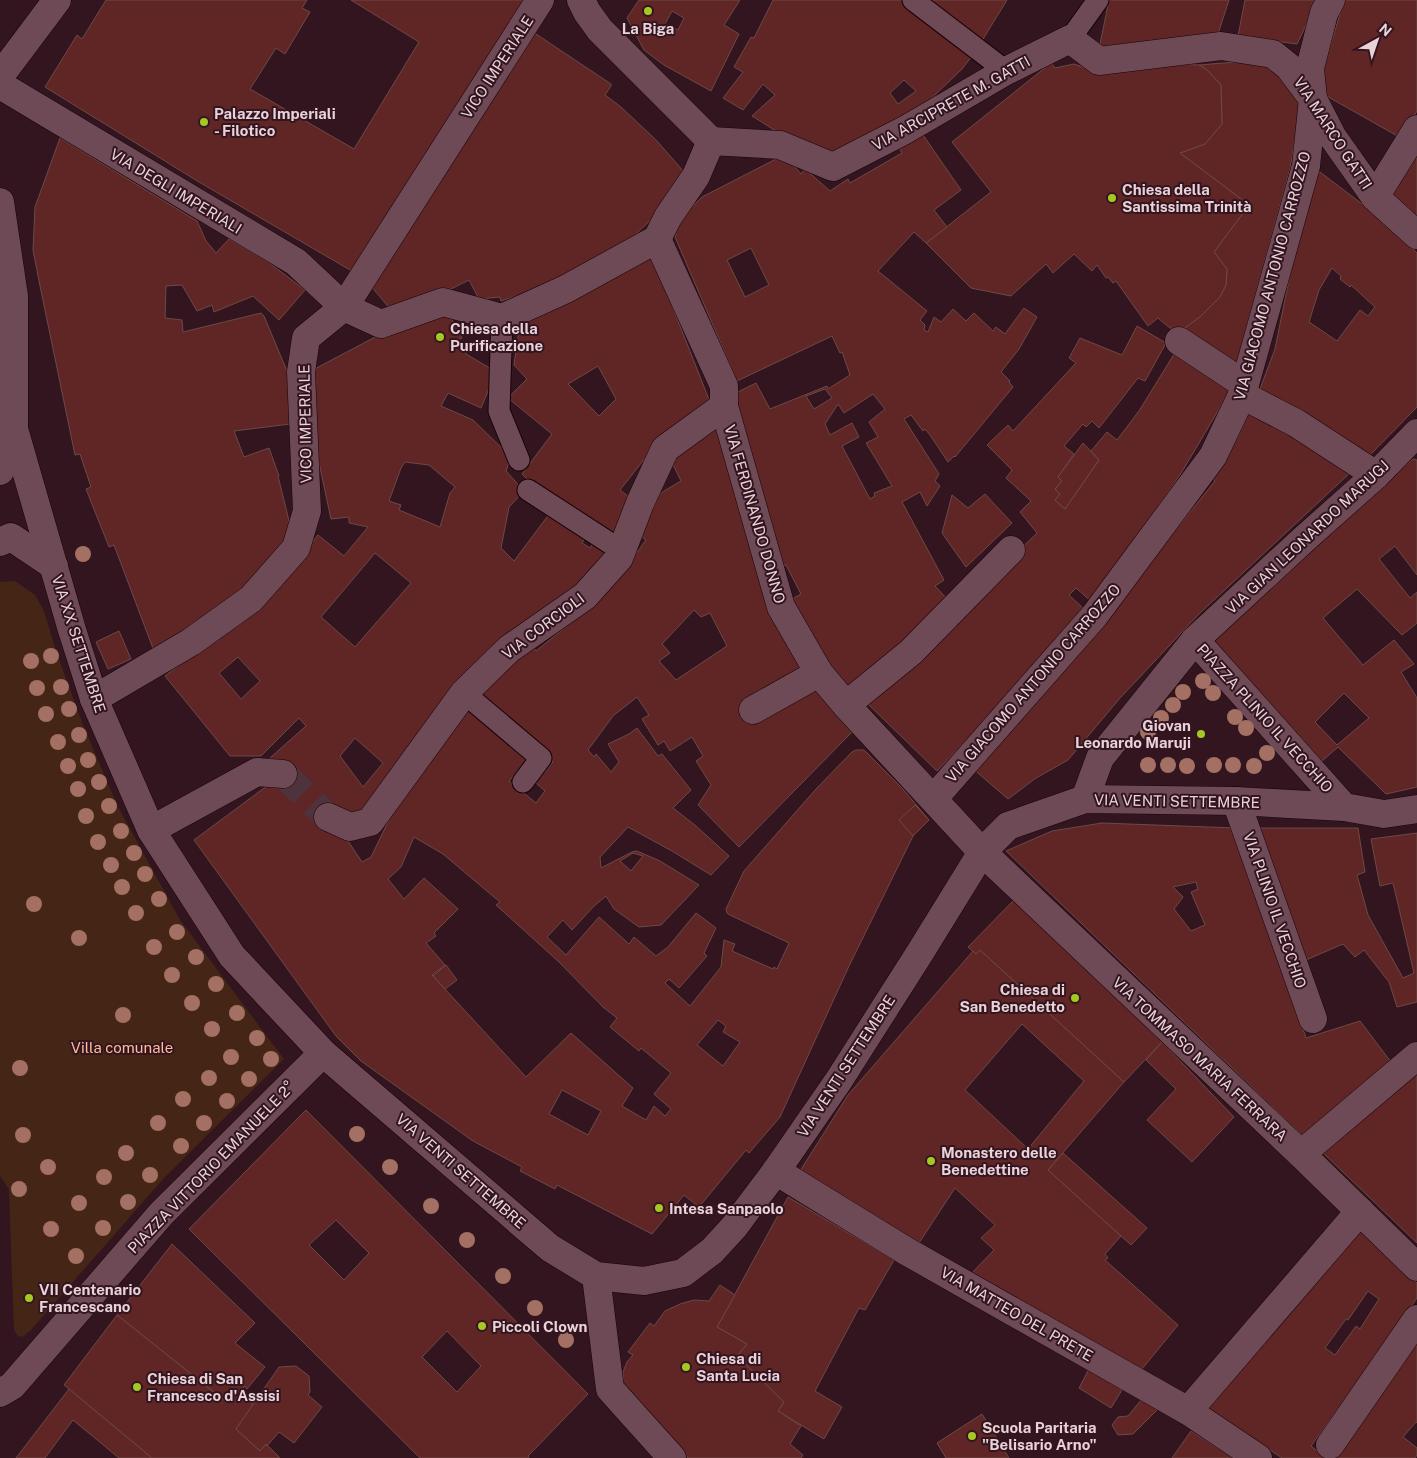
<svg xmlns="http://www.w3.org/2000/svg" width="1417" height="1458" font-family="'Public Sans',sans-serif">
  <style>
    .green { fill: #452616 }
    .building { fill: #5f2625; stroke: #6d4947; fill-rule: evenodd }
    .lines { fill: none; stroke-linecap: round; stroke-linejoin: round }
    .minor-tunnel { stroke: #4e323c; stroke-width: 28; stroke-dasharray: 28 14; stroke-linecap: butt }
    .service-casing { stroke: #190209; stroke-width: 23 }
    .minor-casing { stroke: #190209; stroke-width: 29 }
    .tertiary-casing { stroke: #190209; stroke-width: 29 }
    .service { stroke: #6d4a55; stroke-width: 21 }
    .minor { stroke: #6d4a55; stroke-width: 28 }
    .tertiary { stroke: #6d4a55; stroke-width: 28 }
    .tree { fill: #a37063 }
    .poi-dot { fill: #a5c823; stroke: #331520; stroke-width: 2 }
    .labels { text-anchor: middle; dominant-baseline: central; stroke-width: 4; stroke-linejoin: round; paint-order: stroke }
    .poi-label { font-size: 15px; font-weight: bold; fill: #e9d3d9; stroke: #331520; text-anchor: start }
    .street-label { font-size: 15px; fill: #e9d3d9; stroke: #331520 }
    .park-label { font-size: 15px; fill: #febb99; stroke: #331520 }
  </style>
  <rect width="100%" height="100%" fill="#331520"/>
  <!-- green -->
  <path class="green" d="M15,581L35,595L44,611L55,648L83,725L118,807L180,920L284,1059L164,1178L30,1331L22,1337L18,1336L14,1330L9,1189L0,1176V582Z"/>
  <!-- building -->
  <g class="building">
    <path d="M106,0H307L302,8L310,12L285,54L276,48L250,89L354,149L419,42L351,0H529L357,274L199,182L45,87L77,35L82,39Z"/>
    <path d="M639,0H740L724,25L739,34L711,91L664,65L644,50L627,18ZM672,11L684,18L678,30L665,24Z"/>
    <path d="M773,0H1007L975,52L962,69L936,94L925,104L839,152L811,150L787,138L752,116L775,95L763,84L743,110L723,98L743,72L734,67L751,37L754,38ZM904,80L916,91L898,104L890,93Z"/>
    <path d="M1109,0H1229L1218,34L1098,54Z"/>
    <path d="M1245,0H1318L1297,44L1238,36Z"/>
    <path d="M1344,0H1417V111L1401,138L1323,94L1318,88Z"/>
    <path d="M530,30L611,84V86L605,95L621,107L657,141L684,172L656,215L619,250L566,280L501,301L500,297L479,299L469,280L447,291L392,311L370,285Z"/>
    <path d="M1236,62L1266,64L1291,87L1301,102L1290,169L1236,365L1182,330L1201,316L1220,297L1226,285L1227,269L1214,252L1249,205L1180,153L1205,144L1222,124L1221,85L1206,69L1199,65Z"/>
    <path d="M1051,63L1055,68L1074,64L1098,72L1174,64L1199,65L1206,69L1221,85L1222,124L1205,144L1180,153L1249,205L1214,252L1227,269L1226,285L1220,297L1201,316L1182,330L1170,328L1158,318L1148,326L1116,281L1113,283L1108,277L1106,278L1097,265L1092,271L1074,254L1053,273L1046,264L1011,296L971,288L926,243L991,192L952,142Z"/>
    <path d="M923,135L961,190L934,210L947,227L926,243L914,232L878,271L927,311L920,320L925,325L924,330L928,332L934,317L941,322L953,309L966,321L974,313L993,331L996,327L1005,334L1024,308L1037,317L1019,349L1001,372L1010,381L1009,382L1013,387L955,457L954,456L948,462L930,435L925,429L923,431L911,415L904,419L939,474L935,481L940,486L927,506L920,492L902,502L944,580L935,586L948,600L903,644L846,688L804,632L789,601L801,594L786,565L781,567L730,396L756,383L770,409L827,386L828,389L850,375L842,352L840,353L832,336L737,381L675,237L676,235L675,231L683,216L702,197L780,157H786L801,174L805,169L830,191L848,179L850,183L902,153L898,146ZM751,248L769,285L745,297L727,260ZM825,389L832,398L814,409L806,396ZM873,394L885,409L869,422L878,437L866,443L892,486L874,493L875,496L870,499L842,446L859,437L852,423L830,435L825,424L838,404L844,413Z"/>
    <path d="M60,138L197,221L206,241L216,253L229,239L268,262L305,290L279,320L253,296L214,312L212,305L197,311L182,285L166,286L165,318L182,320L183,332L261,313L264,316L292,383L290,424L234,431L244,457L269,448L279,476H278L291,529L282,551L242,592L154,651L114,545L109,547L86,489L91,487L80,454L75,455L39,281L33,250L35,207Z"/>
    <path d="M1417,152V217L1392,194Z"/>
    <path d="M1312,166L1378,216L1417,253V407L1370,455L1257,397L1275,349ZM1332,268L1341,276L1340,279L1350,287L1351,285L1375,307L1368,316L1360,310L1337,341L1309,322L1319,290Z"/>
    <path d="M652,255L710,402L650,452L620,490L634,501L613,538L573,507L545,497L522,474L552,434L508,398L527,379L514,365L520,323ZM598,366L616,399L599,416L568,384Z"/>
    <path d="M443,309L447,318L450,316L462,338L459,339L466,354L493,370L495,374L481,408L448,393L441,406L473,420L511,457L506,471L524,491L509,507L501,548L514,561L550,513L585,538L582,543L590,548L593,543L611,555L541,617L358,815L319,824L348,841L362,862L371,857L389,820L388,819L468,709L529,758L509,781L536,803L545,791L536,783L553,762L478,692L529,641L536,651L573,621L625,569L646,540L637,533L647,506L664,491L681,481L669,456L715,425L762,588L806,670L852,732L739,847L698,805L711,785L696,761L703,756L692,737L670,751L664,741L658,745L642,719L649,715L637,697L613,716L588,750L594,757L596,754L611,772L619,762L608,744L629,734L637,728L658,756L662,754L691,790L673,808L696,826L729,856L711,875L672,851L628,827L600,857L601,868L632,852L637,851L660,861L699,885L661,925L639,927L614,909L606,896L593,907L572,930L563,920L547,937L566,955L599,917L629,944L634,937L656,956L668,947L696,913L716,928L704,953L707,956L679,988L669,979L665,983L690,1006L721,967L724,940L735,944L732,951L773,969L774,967L777,969L789,943L730,915L727,913L726,909L744,871L816,789L852,752L856,750H864L902,788L929,820L913,836L849,966L780,1117L749,1153L746,1150L699,1207L684,1195L652,1234L557,1185L555,1189L520,1171L522,1167L473,1141L361,1061L336,1036L194,840L283,774L270,758L306,726L299,718L261,756H230L165,676L261,603L279,586L318,535L344,556L368,527L349,523V517L331,519L307,406L309,372L379,335L385,338ZM405,462L429,465L455,487L450,493L440,527L399,510L401,505L389,501L401,468ZM375,553L411,583L355,647L321,617ZM694,610L701,617L710,613L727,646L676,680L659,661L670,653L662,644ZM238,657L260,681L241,699L219,673ZM355,738L383,763L363,787L340,756ZM414,837L443,854L500,902L496,905L559,962L603,1007L617,1018L610,1027L639,1051L641,1048L671,1073L654,1094L671,1109L665,1116L654,1106L646,1120L622,1106L633,1088L571,1033L526,1077L432,975L445,965L426,943L436,936L434,933L458,909L424,878L404,899L388,879L401,867ZM633,853L643,856L631,871L620,861ZM718,1020L726,1026L723,1032L740,1042L723,1066L697,1045ZM562,1090L601,1111L588,1135L549,1114Z"/>
    <path d="M1137,326L1166,343L1145,381L1138,378L1099,428L1092,421L1086,427L1083,424L1064,446L1074,454L1058,477L1062,481L1055,489L1060,494L1055,500L1065,509L1099,460L1091,451L1107,432L1117,440L1139,411L1176,351L1231,389L1180,475L1092,602L1076,588L1069,595L1085,610L1038,664L937,771L869,705L918,658L1004,565L1037,533L1020,512L1031,501L1006,478L1012,470L987,445L1008,425L1013,431L1076,363L1069,358L1080,338L1122,355Z"/>
    <path d="M1251,409L1352,471L1200,613L1120,698L1068,760L1036,778L1008,799L971,767L1129,588L1215,481L1213,479L1237,439Z"/>
    <path d="M1083,443L1099,460L1065,509L1055,500L1060,494L1055,489L1062,481L1058,477Z"/>
    <path d="M1413,459L1417,460V575L1395,546L1379,559L1410,598L1417,592V623L1402,635L1357,589L1323,618L1363,665L1394,640L1414,664L1401,672L1417,698V787L1386,794L1338,747L1322,761L1211,637ZM1344,693L1369,718L1337,745L1315,722Z"/>
    <path d="M985,494L1012,523L966,567L942,533L952,495L968,508Z"/>
    <path d="M119,631L131,659L108,669L96,642Z"/>
    <path d="M915,805L929,820L913,836L899,820Z"/>
    <path d="M1102,823L1235,828L1306,1038L1360,1021L1394,1066L1307,1140L1006,851L1052,831ZM1196,882L1198,889L1191,892L1205,925L1191,931L1174,909L1183,897L1173,887Z"/>
    <path d="M1253,828H1358L1365,872L1357,875L1368,915L1403,978L1414,973L1393,883L1380,886L1371,839L1417,833V1002L1397,1007L1389,982L1364,950L1355,957L1343,944L1299,963Z"/>
    <path d="M1015,899L1162,1042L1124,1082L980,950L976,954L968,947Z"/>
    <path d="M980,950L1124,1082L1048,1170L1121,1236L1105,1254L1108,1258L1105,1260L1178,1325L1142,1369L970,1275L994,1250L981,1238L995,1225L955,1188L917,1246L800,1171L848,1095L973,951L976,954ZM1022,1024L1084,1081L1028,1149L965,1090Z"/>
    <path d="M446,965L457,980L445,989L433,976Z"/>
    <path d="M1162,1042L1234,1117L1192,1162L1147,1120L1176,1089L1146,1060Z"/>
    <path d="M1417,1066V1243L1320,1150Z"/>
    <path d="M306,1110L588,1394L528,1456L529,1458H420L189,1229ZM336,1220L369,1253L344,1280L309,1245ZM447,1331L481,1366L457,1392L422,1357Z"/>
    <path d="M1063,1153L1147,1228L1131,1245L1048,1170Z"/>
    <path d="M788,1197L894,1260L865,1310L859,1308L815,1391L842,1407L824,1439L778,1411L784,1402L737,1356L747,1344L717,1327Z"/>
    <path d="M1359,1227L1417,1283V1298L1311,1446L1325,1457L1417,1334V1423L1416,1422L1403,1437L1417,1448V1455L1415,1458H1282L1207,1407ZM1368,1291L1379,1299L1360,1329L1356,1326L1335,1355L1325,1348L1346,1319L1348,1320Z"/>
    <path d="M172,1244L255,1323L235,1343L265,1367L247,1389L245,1386L238,1393L234,1390L225,1401L117,1315Z"/>
    <path d="M720,1285L735,1295L717,1327L747,1344L737,1356L784,1402L778,1411L801,1426L790,1444L803,1455L801,1458H688L623,1386V1372L627,1362L633,1355L628,1352L650,1323L654,1326L665,1311L680,1304L694,1300L709,1301Z"/>
    <path d="M117,1315L225,1401L234,1390L254,1405L236,1429L260,1451L266,1444L280,1458H152L64,1385Z"/>
    <path d="M296,1366L309,1376L310,1392L308,1395L322,1407L294,1443L279,1432L267,1446L266,1444L260,1451L236,1429L279,1367Z"/>
    <path d="M1089,1369L1122,1390L1111,1408L1079,1388Z"/>
    <path d="M69,1389L152,1458H119L73,1420L45,1458H16Z"/>
    <path d="M1142,1399L1158,1409L1133,1434L1118,1435L1112,1425L1118,1417L1128,1416Z"/>
    <path d="M982,1414L1009,1458H946L937,1443Z"/>
    <path d="M1191,1431L1233,1458H1172Z"/>
  </g>
  <g class="lines">
    <!-- minor-tunnel -->
    <path class="minor-tunnel" d="M283,774L328,817"/>
    <defs>
      <g id="service">
        <path d="M913,0L1006,71"/>
        <path d="M1070,39L1098,0"/>
        <path d="M502,318L499,411L519,460"/>
        <path d="M528,490L622,551"/>
        <path d="M464,693L541,758L523,782"/>
      </g>
      <g id="minor">
        <path d="M581,0L587,12L600,30L711,141"/>
        <path d="M0,76L57,0"/>
        <path d="M0,85L296,262L344,307L381,324L443,302L502,318L566,289L657,239"/>
        <path d="M1375,197L1417,129"/>
        <path d="M657,239L724,386V406L781,607L819,673L846,705L982,852L1301,1154L1417,1267"/>
        <path d="M657,239L668,217L696,176L711,141L780,145L833,167L905,130L1006,71L1070,39L1099,61L1221,46L1273,54L1289,67L1313,99L1332,136L1375,197L1417,235"/>
        <path d="M1179,341L1244,384"/>
        <path d="M1242,395L1296,423L1376,475"/>
        <path d="M1195,640L1344,807"/>
        <path d="M94,699L191,642L251,599L296,548L307,511L301,372L306,338L344,307L540,0"/>
        <path d="M846,705L911,652L1011,550"/>
        <path d="M753,710L819,673"/>
        <path d="M934,798L1095,615L1213,456L1242,395L1306,166L1313,99L1310,68L1324,13L1331,0"/>
        <path d="M1085,799L1100,758L1195,640L1303,540L1376,475L1417,433"/>
        <path d="M1236,801L1313,1019"/>
        <path d="M328,817L350,827L370,822L464,693L509,649L585,596L619,558L640,503L665,449L724,406"/>
        <path d="M151,830L257,772L283,774"/>
        <path d="M1301,1154L1417,1056"/>
        <path d="M776,1171L906,1251L1188,1411L1258,1458"/>
        <path d="M1188,1411L1360,1211"/>
        <path d="M1330,1445L1417,1319"/>
      </g>
      <g id="tertiary">
        <path d="M0,202L14,296V429L72,630L94,699L151,830L232,956L323,1053L550,1248L596,1276L644,1281L683,1273L712,1251L734,1227L776,1171L839,1080L921,951L982,852L1008,826L1085,799L1236,801L1344,807L1384,814L1417,809"/>
        <path d="M0,471L14,429"/>
        <path d="M0,542L11,537L54,566"/>
        <path d="M596,1276L610,1389L672,1458"/>
        <path d="M0,1393L12,1386L161,1214L323,1053"/>
      </g>
    </defs>
    <!-- service casing -->
    <use href="#service" class="service-casing"/>
    <!-- minor casing -->
    <use href="#minor" class="minor-casing"/>
    <!-- tertiary casing -->
    <use href="#tertiary" class="tertiary-casing"/>
    <!-- service -->
    <use href="#service" class="service"/>
    <!-- minor -->
    <use href="#minor" class="minor"/>
    <!-- tertiary -->
    <use href="#tertiary" class="tertiary"/>
  </g>
  <!-- trees -->
  <g class="tree">
    <circle cx="83" cy="554" r="8"/>
    <circle cx="51" cy="656" r="8"/>
    <circle cx="31" cy="661" r="8"/>
    <circle cx="1203" cy="681" r="8"/>
    <circle cx="61" cy="687" r="8"/>
    <circle cx="37" cy="688" r="8"/>
    <circle cx="1183" cy="692" r="8"/>
    <circle cx="1213" cy="693" r="8"/>
    <circle cx="1173" cy="705" r="8"/>
    <circle cx="69" cy="709" r="8"/>
    <circle cx="46" cy="714" r="8"/>
    <circle cx="1235" cy="717" r="8"/>
    <circle cx="1161" cy="718" r="8"/>
    <circle cx="1246" cy="728" r="8"/>
    <circle cx="1148" cy="732" r="8"/>
    <circle cx="79" cy="735" r="8"/>
    <circle cx="58" cy="742" r="8"/>
    <circle cx="1267" cy="753" r="8"/>
    <circle cx="88" cy="760" r="8"/>
    <circle cx="1148" cy="765" r="8"/>
    <circle cx="1168" cy="765" r="8"/>
    <circle cx="1214" cy="765" r="8"/>
    <circle cx="1233" cy="765" r="8"/>
    <circle cx="68" cy="766" r="8"/>
    <circle cx="1187" cy="766" r="8"/>
    <circle cx="1254" cy="766" r="8"/>
    <circle cx="99" cy="782" r="8"/>
    <circle cx="78" cy="789" r="8"/>
    <circle cx="109" cy="806" r="8"/>
    <circle cx="86" cy="816" r="8"/>
    <circle cx="121" cy="831" r="8"/>
    <circle cx="98" cy="842" r="8"/>
    <circle cx="134" cy="853" r="8"/>
    <circle cx="111" cy="865" r="8"/>
    <circle cx="145" cy="874" r="8"/>
    <circle cx="122" cy="887" r="8"/>
    <circle cx="159" cy="899" r="8"/>
    <circle cx="34" cy="904" r="8"/>
    <circle cx="136" cy="913" r="8"/>
    <circle cx="177" cy="932" r="8"/>
    <circle cx="79" cy="938" r="8"/>
    <circle cx="154" cy="947" r="8"/>
    <circle cx="196" cy="957" r="8"/>
    <circle cx="172" cy="975" r="8"/>
    <circle cx="216" cy="984" r="8"/>
    <circle cx="192" cy="1003" r="8"/>
    <circle cx="237" cy="1013" r="8"/>
    <circle cx="123" cy="1015" r="8"/>
    <circle cx="212" cy="1029" r="8"/>
    <circle cx="257" cy="1038" r="8"/>
    <circle cx="231" cy="1057" r="8"/>
    <circle cx="271" cy="1059" r="8"/>
    <circle cx="20" cy="1068" r="8"/>
    <circle cx="209" cy="1078" r="8"/>
    <circle cx="249" cy="1079" r="8"/>
    <circle cx="183" cy="1099" r="8"/>
    <circle cx="227" cy="1101" r="8"/>
    <circle cx="158" cy="1123" r="8"/>
    <circle cx="204" cy="1123" r="8"/>
    <circle cx="357" cy="1134" r="8"/>
    <circle cx="23" cy="1135" r="8"/>
    <circle cx="181" cy="1146" r="8"/>
    <circle cx="126" cy="1153" r="8"/>
    <circle cx="48" cy="1167" r="8"/>
    <circle cx="390" cy="1167" r="8"/>
    <circle cx="150" cy="1175" r="8"/>
    <circle cx="104" cy="1177" r="8"/>
    <circle cx="19" cy="1189" r="8"/>
    <circle cx="128" cy="1202" r="8"/>
    <circle cx="79" cy="1203" r="8"/>
    <circle cx="431" cy="1206" r="8"/>
    <circle cx="103" cy="1228" r="8"/>
    <circle cx="51" cy="1229" r="8"/>
    <circle cx="467" cy="1240" r="8"/>
    <circle cx="76" cy="1256" r="8"/>
    <circle cx="503" cy="1276" r="8"/>
    <circle cx="535" cy="1308" r="8"/>
    <circle cx="566" cy="1340" r="8"/>
  </g>
  <!-- markers -->
  <g class="poi-dot">
    <circle cx="648" cy="11" r="5"/>
    <circle cx="204" cy="122" r="5"/>
    <circle cx="1112" cy="198" r="5"/>
    <circle cx="440" cy="337" r="5"/>
    <circle cx="1201" cy="734" r="5"/>
    <circle cx="1075" cy="998" r="5"/>
    <circle cx="931" cy="1161" r="5"/>
    <circle cx="659" cy="1208" r="5"/>
    <circle cx="29" cy="1298" r="5"/>
    <circle cx="482" cy="1326" r="5"/>
    <circle cx="686" cy="1367" r="5"/>
    <circle cx="137" cy="1387" r="5"/>
    <circle cx="972" cy="1436" r="5"/>
  </g>
  <g class="labels">
    <!-- poi labels -->
    <g class="poi-label">
      <text x="648" y="28" text-anchor="middle">La Biga</text>
      <text x="214" y="113">Palazzo Imperiali<tspan x="214" dy="17">- Filotico</tspan></text>
      <text x="1122" y="189">Chiesa della<tspan x="1122" dy="17">Santissima Trinità</tspan></text>
      <text x="450" y="328">Chiesa della<tspan x="450" dy="17">Purificazione</tspan></text>
      <text x="1191" y="725" text-anchor="end">Giovan<tspan x="1191" dy="17">Leonardo Maruji</tspan></text>
      <text x="1065" y="989" text-anchor="end">Chiesa di<tspan x="1065" dy="17">San Benedetto</tspan></text>
      <text x="941" y="1152">Monastero delle<tspan x="941" dy="17">Benedettine</tspan></text>
      <text x="669" y="1208">Intesa Sanpaolo</text>
      <text x="39" y="1289">VII Centenario<tspan x="39" dy="17">Francescano</tspan></text>
      <text x="492" y="1326">Piccoli Clown</text>
      <text x="696" y="1358">Chiesa di<tspan x="696" dy="17">Santa Lucia</tspan></text>
      <text x="147" y="1378">Chiesa di San<tspan x="147" dy="17">Francesco d'Assisi</tspan></text>
      <text x="982" y="1427">Scuola Paritaria<tspan x="982" dy="17">"Belisario Arno"</tspan></text>
    </g>
    <!-- street labels -->
    <g class="street-label">
      <text transform="translate(497 67) rotate(-57)">VICO IMPERIALE</text>
      <text transform="translate(951 103) rotate(-29)">VIA ARCIPRETE M. GATTI</text>
      <text transform="translate(1333 133) rotate(57)">VIA MARCO GATTI</text>
      <text transform="translate(176 191) rotate(31)">VIA DEGLI IMPERIALI</text>
      <text transform="translate(1272 276) rotate(-75)">VIA GIACOMO ANTONIO CARROZZO</text>
      <text transform="translate(305 424) rotate(-91)">VICO IMPERIALE</text>
      <text transform="translate(755 514) rotate(74)">VIA FERDINANDO DONNO</text>
      <text transform="translate(1307 537) rotate(-43)">VIA GIAN LEONARDO MARUGJ</text>
      <text transform="translate(543 626) rotate(-37)">VIA CORCIOLI</text>
      <text transform="translate(79 644) rotate(72)">VIA XX SETTEMBRE</text>
      <text transform="translate(1033 683) rotate(-49)">VIA GIACOMO ANTONIO CARROZZO</text>
      <text transform="translate(1265 718) rotate(48)">PIAZZA PLINIO IL VECCHIO</text>
      <text transform="translate(1177 801) rotate(1)">VIA VENTI SETTEMBRE</text>
      <text transform="translate(1275 910) rotate(71)">VIA PLINIO IL VECCHIO</text>
      <text transform="translate(1200 1059) rotate(43)">VIA TOMMASO MARIA FERRARA</text>
      <text transform="translate(846 1066) rotate(-57)">VIA VENTI SETTEMBRE</text>
      <text transform="translate(211 1167) rotate(-46)">PIAZZA VITTORIO EMANUELE 2°</text>
      <text transform="translate(461 1171) rotate(41)">VIA VENTI SETTEMBRE</text>
      <text transform="translate(1017 1314) rotate(30)">VIA MATTEO DEL PRETE</text>
    </g>
    <!-- park labels -->
    <g class="park-label">
      <text x="122" y="1047">Villa comunale</text>
    </g>
  </g>
  <!-- north arrow -->
  <g transform="translate(1377 40) rotate(40)" stroke="#331520" stroke-width="4" paint-order="stroke">
  <path d="M0-4L9 19L0 12L-9 19Z" fill="#e9d3d9"/>
  <text y="-8" font-size="14" font-weight="bold" text-anchor="middle" fill="#e9d3d9">N</text>
  </g>
</svg>
